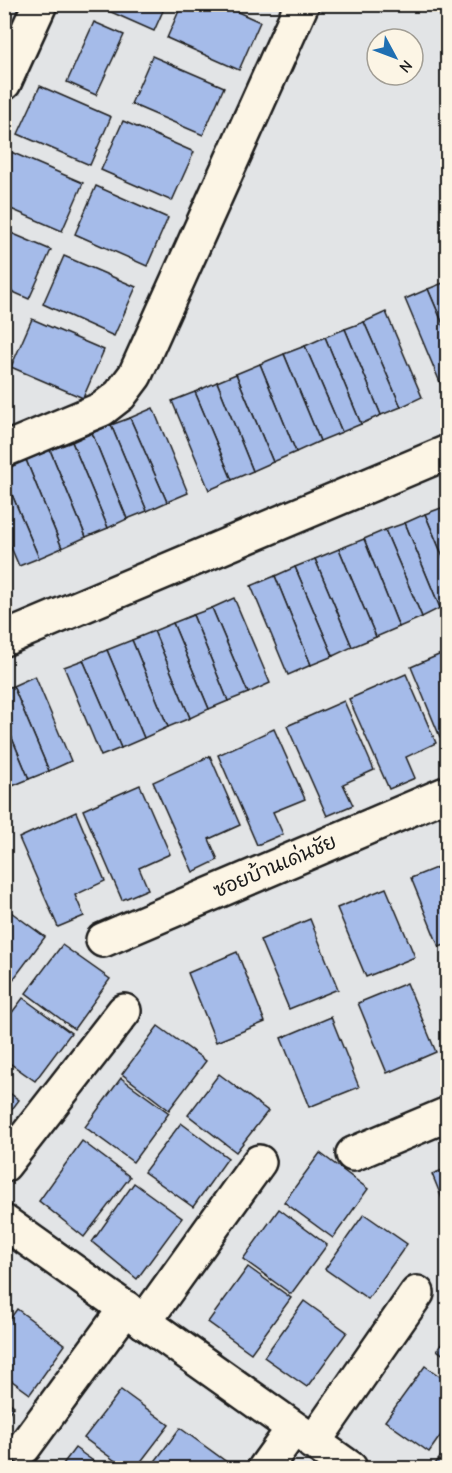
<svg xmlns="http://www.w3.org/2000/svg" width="452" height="1473" font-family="'Comic Neue','Playpen Sans Thai',sans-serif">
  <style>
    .building { fill: #a5bbe9; stroke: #1c1c1c; stroke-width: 1.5 }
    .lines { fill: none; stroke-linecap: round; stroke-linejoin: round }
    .minor-casing { stroke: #1c1c1c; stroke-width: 38 }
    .minor { stroke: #fcf5e5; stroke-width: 33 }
    .labels { text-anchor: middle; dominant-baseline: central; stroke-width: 4.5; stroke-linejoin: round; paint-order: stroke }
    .street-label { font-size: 20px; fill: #1c1c1c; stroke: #fcf5e5 }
  </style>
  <rect width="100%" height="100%" fill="#e2e4e6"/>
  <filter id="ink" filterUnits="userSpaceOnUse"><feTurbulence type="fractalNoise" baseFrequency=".0167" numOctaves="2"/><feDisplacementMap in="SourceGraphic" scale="12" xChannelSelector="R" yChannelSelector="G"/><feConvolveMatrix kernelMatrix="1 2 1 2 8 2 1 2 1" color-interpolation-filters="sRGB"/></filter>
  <g filter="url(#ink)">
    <!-- building -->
    <g class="building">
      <path d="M93,4H166L154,31Z"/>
      <path d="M182,4H220L260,22L239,70L167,38Z"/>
      <path d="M94,22L124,35L96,95L67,82Z"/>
      <path d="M152,56L224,87L203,135L131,104Z"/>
      <path d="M40,86L111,117L90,165L18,134Z"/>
      <path d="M123,121L194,152L172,201L101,170Z"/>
      <path d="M11,152L83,183L62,231L4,206V167Z"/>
      <path d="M96,186L168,218L147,266L75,234Z"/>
      <path d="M4,230L51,250L29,299L4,288Z"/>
      <path d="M64,256L136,287L114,336L43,304Z"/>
      <path d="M448,281V336L428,289Z"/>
      <path d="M428,289L448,336V385L442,387L405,299Z"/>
      <path d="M386,312L422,397L401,407L364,322Z"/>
      <path d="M32,319L104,350L83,398L11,367Z"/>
      <path d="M364,322L401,407L381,415L345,329Z"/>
      <path d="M345,329L381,415L361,424L325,337Z"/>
      <path d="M325,337L361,424L342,432L305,346Z"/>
      <path d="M305,346L342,432L320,441L284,354Z"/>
      <path d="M284,354L320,441L296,452L260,364Z"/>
      <path d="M260,364L296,452L273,462L236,374Z"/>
      <path d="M236,374L273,462L253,471L217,382Z"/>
      <path d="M217,382L253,471L232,480L195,392Z"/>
      <path d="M195,392L232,480L209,490L172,401Z"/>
      <path d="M153,408L188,493L167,502L130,418Z"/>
      <path d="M130,418L167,502L147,511L111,425Z"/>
      <path d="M111,425L147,511L127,519L92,433Z"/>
      <path d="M92,433L127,519L108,528L72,442Z"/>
      <path d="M72,442L108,528L86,537L50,450Z"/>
      <path d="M50,450L86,537L62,548L26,460Z"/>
      <path d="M26,460L62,548L39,558L4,476V469Z"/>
      <path d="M4,476L39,558L19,566L4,531Z"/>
      <path d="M444,507L448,515V569L425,514Z"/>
      <path d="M425,514L448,569V606L440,608L405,523Z"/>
      <path d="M405,523L440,608L422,617L385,530Z"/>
      <path d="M385,530L422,617L399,627L364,539Z"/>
      <path d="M364,539L399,627L376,637L339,549Z"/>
      <path d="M339,549L376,637L352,647L315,559Z"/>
      <path d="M315,559L352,647L333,656L295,567Z"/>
      <path d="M295,567L333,656L311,665L275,576Z"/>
      <path d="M275,576L311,665L288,675L251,586Z"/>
      <path d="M234,598L270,683L248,693L212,608Z"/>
      <path d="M212,608L248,693L228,701L193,615Z"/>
      <path d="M193,615L228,701L209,709L173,623Z"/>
      <path d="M173,623L209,709L190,718L154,631Z"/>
      <path d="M154,631L190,718L168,727L132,640Z"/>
      <path d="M132,640L168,727L144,738L107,650Z"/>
      <path d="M107,650L144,738L121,748L83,660Z"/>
      <path d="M448,651V734L440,737L411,667Z"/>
      <path d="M83,660L121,748L101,756L64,667Z"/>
      <path d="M406,674L436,743L406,757L415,778L389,789L349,699Z"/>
      <path d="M35,676L71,761L49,771L13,686Z"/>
      <path d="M13,686L49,771L29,779L4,719V689Z"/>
      <path d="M344,701L374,770L343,784L353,805L327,816L287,726Z"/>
      <path d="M4,719L29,779L10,787L4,775Z"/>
      <path d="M274,729L305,799L273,812L283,834L257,845L218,755Z"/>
      <path d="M210,756L240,825L209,839L218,860L193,872L153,782Z"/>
      <path d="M140,785L170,854L139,868L148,889L122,900L83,810Z"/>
      <path d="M76,812L105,881L75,895L84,916L58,927L19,838Z"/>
      <path d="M448,863V944L439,947L411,878Z"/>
      <path d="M386,888L415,957L366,977L337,908Z"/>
      <path d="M4,907L45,937L9,985L4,982Z"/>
      <path d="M310,919L338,989L289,1009L260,940Z"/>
      <path d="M62,945L110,979L74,1029L26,993Z"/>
      <path d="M237,952L265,1022L216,1042L188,973Z"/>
      <path d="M407,983L436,1052L387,1073L358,1003Z"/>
      <path d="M23,998L71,1033L35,1081L4,1059V1023Z"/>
      <path d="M331,1017L359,1087L309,1107L281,1038Z"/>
      <path d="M158,1026L206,1061L169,1110L122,1074Z"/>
      <path d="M219,1074L268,1111L236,1152L188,1115Z"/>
      <path d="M121,1078L169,1113L133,1162L85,1127Z"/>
      <path d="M4,1089L19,1100L4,1120Z"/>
      <path d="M181,1123L228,1158L193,1207L144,1172Z"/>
      <path d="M82,1141L130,1177L84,1237L39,1201Z"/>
      <path d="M320,1153L368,1189L333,1238L284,1202Z"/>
      <path d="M448,1168V1213L432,1174Z"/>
      <path d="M134,1183L182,1218L137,1279L92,1242Z"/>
      <path d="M279,1209L327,1245L291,1294L243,1259Z"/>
      <path d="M364,1214L407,1244L368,1299L325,1269Z"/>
      <path d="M248,1267L291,1298L251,1353L208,1322Z"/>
      <path d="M304,1301L347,1332L307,1387L264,1357Z"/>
      <path d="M17,1309L65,1345L30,1394L4,1375V1327Z"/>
      <path d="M448,1335V1358L437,1350Z"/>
      <path d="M425,1366L448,1382V1425L429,1452L385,1421Z"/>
      <path d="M121,1390L169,1425L136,1468H125L84,1438Z"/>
      <path d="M4,1399L14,1406L4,1419Z"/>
      <path d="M180,1428L228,1463L224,1468H150Z"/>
      <path d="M448,1447V1468H432Z"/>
      <path d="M75,1448L103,1468H60Z"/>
    </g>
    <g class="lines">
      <defs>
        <g id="minor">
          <path d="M4,83L40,4"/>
          <path d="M4,450L102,409L120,395L135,375L302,4"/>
          <path d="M4,639L448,452"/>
          <path d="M103,940L448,793"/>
          <path d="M353,1154L448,1114"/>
          <path d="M4,1165L124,1011"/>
          <path d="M4,1222L350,1468"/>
          <path d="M144,1322L259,1162"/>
          <path d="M313,1443L417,1293"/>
          <path d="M24,1447L126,1308"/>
          <path d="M265,1468L293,1429"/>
        </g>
      </defs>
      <!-- minor casing -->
      <use href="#minor" class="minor-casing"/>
      <!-- minor -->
      <use href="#minor" class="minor"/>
    </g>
  </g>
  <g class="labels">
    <!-- street labels -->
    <g class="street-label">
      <text transform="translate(275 866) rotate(-23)">ซอยบ้านเด่นชัย</text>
    </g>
  </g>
  <!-- margin -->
  <rect width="452" height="1473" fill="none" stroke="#fcf5e5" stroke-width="24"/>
  <rect x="12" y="12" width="428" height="1449" fill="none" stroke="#1c1c1c" stroke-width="2" filter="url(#ink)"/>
  <!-- north arrow -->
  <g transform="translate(395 57) rotate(131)"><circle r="28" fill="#fcf5e5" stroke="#a29e95" stroke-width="1.5"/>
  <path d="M0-4.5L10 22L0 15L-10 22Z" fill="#1f6fb2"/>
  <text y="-9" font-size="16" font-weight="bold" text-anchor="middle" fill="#1c1c1c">N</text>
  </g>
</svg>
